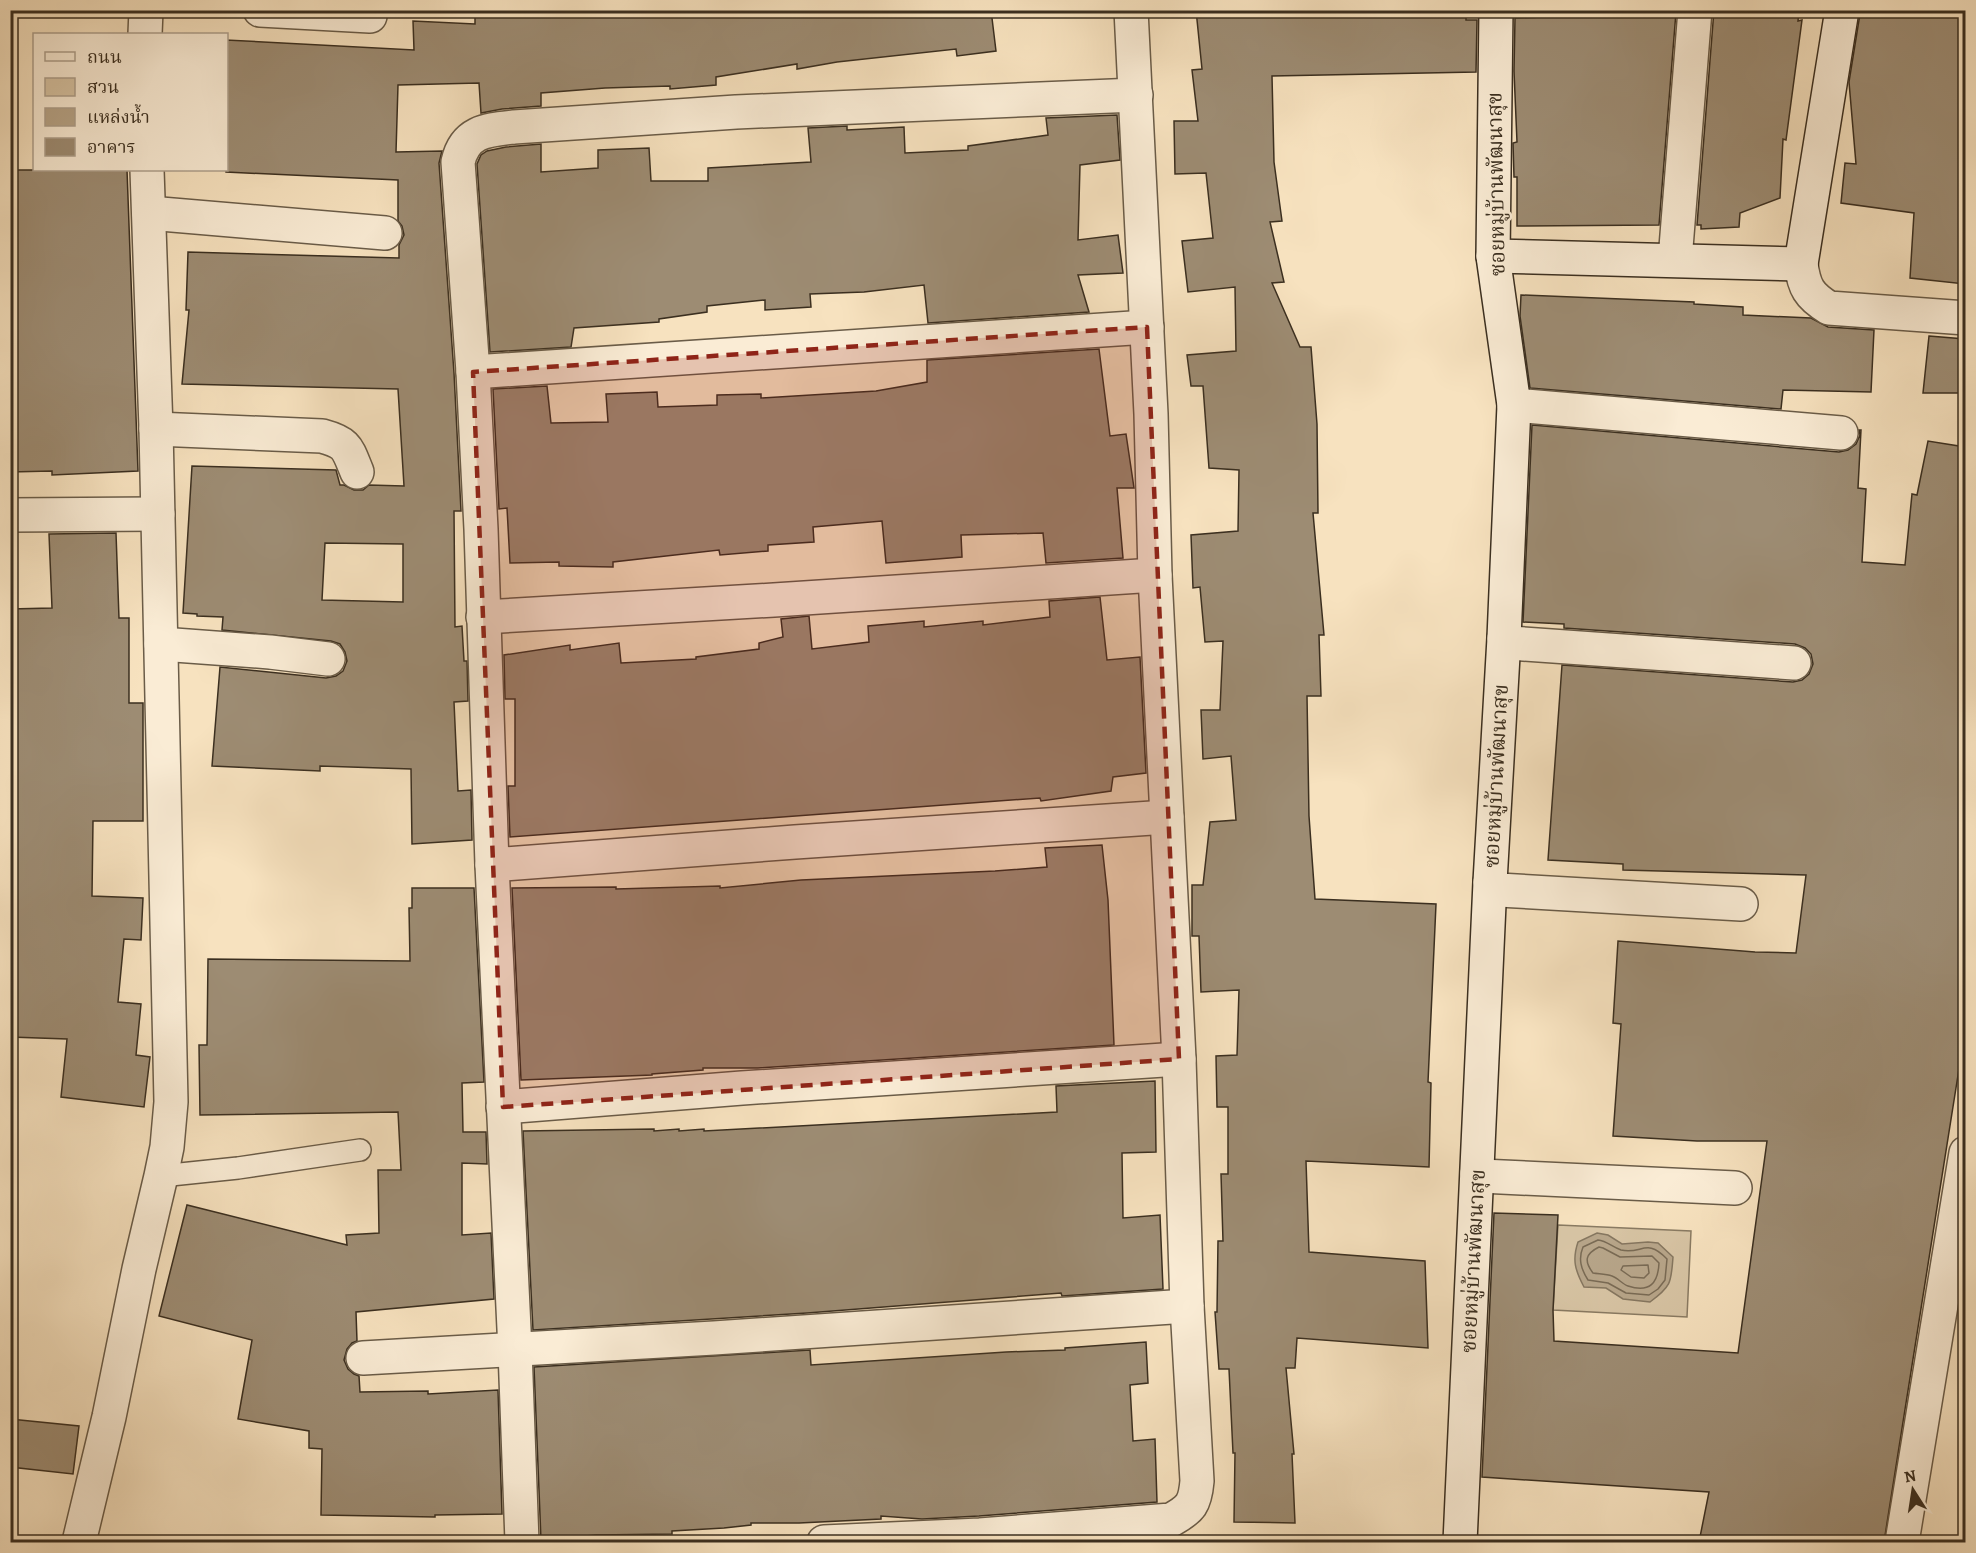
<svg xmlns="http://www.w3.org/2000/svg" width="1976" height="1553" font-family="Alegreya,'Noto Serif Thai',serif">
  <style>
    .green { fill: #d7c4a4; stroke: #897a62; stroke-width: 1.5 }
    .water { fill: #b7a589; stroke: #85765f; stroke-width: 1.5 }
    .lines { fill: none; stroke-linecap: round; stroke-linejoin: round }
    .shore { stroke: #796a54; stroke-width: 1.5 }
    .building { fill: #9d8c73; stroke: #3b2f20; stroke-width: 1.5; fill-rule: evenodd }
    .lane-casing { stroke: #6a5c48; stroke-width: 24 }
    .street-casing { stroke: #6a5c48; stroke-width: 36 }
    .secondary-casing { stroke: #3b2f20; stroke-width: 36 }
    .lane { stroke: #faecd5; stroke-width: 21 }
    .street { stroke: #faecd5; stroke-width: 33 }
    .secondary { stroke: #faecd5; stroke-width: 33 }
    .marked { fill: #8f2418; fill-opacity: 0.2; stroke: #8f2418; stroke-width: 4.5; stroke-dasharray: 12 8; stroke-linejoin: round }
    .labels { text-anchor: middle; dominant-baseline: central; stroke-width: 5; stroke-linejoin: round; paint-order: stroke }
    .street-label { font-size: 21px; fill: #3b2f20; stroke: #faecd5 }
  </style>
  <rect width="100%" height="100%" fill="#f7e2bf"/>
  <filter id="stains"><feTurbulence type="fractalNoise" baseFrequency=".00333" numOctaves="4"/><feColorMatrix values="0 0 0 0 .2 0 0 0 0 .09 0 0 0 0 .02 0 0 0 .5 -.17"/></filter>
  <radialGradient id="worn" r=".72"><stop offset=".6" stop-color="#630" stop-opacity="0"/><stop offset="1" stop-color="#630" stop-opacity=".3"/></radialGradient>
  <!-- green -->
  <path class="green" d="M1558,1225L1691,1231L1687,1317L1553,1310Z"/>
  <!-- water -->
  <path class="water" d="M1597,1233L1608,1235L1622,1244L1648,1242L1658,1243L1673,1257C1671,1282 1672,1286 1650,1302L1623,1299L1606,1288L1584,1287C1575,1270 1572,1260 1578,1242Z"/>
  <g class="lines">
    <!-- shore -->
    <g class="shore">
      <path d="M1598,1240C1607,1241 1612,1247 1621,1250C1642,1255 1646,1237 1667,1259L1665,1280L1658,1289L1649,1295L1626,1293L1608,1283L1588,1280C1581,1269 1578,1259 1583,1247Z"/>
      <path d="M1599,1247L1603,1248L1620,1257L1652,1256L1659,1263C1658,1283 1650,1293 1628,1286C1622,1284 1618,1278 1612,1276C1606,1274 1599,1274 1593,1273C1584,1261 1585,1254 1599,1247Z"/>
      <path d="M1648,1265L1649,1273L1644,1278L1631,1277L1621,1270L1623,1266Z"/>
    </g>
  </g>
  <!-- building -->
  <g class="building">
    <path d="M500,10H529V14L579,13L580,17L641,10H991L996,51L957,56L956,49L837,62L797,69V64L716,77V85L670,89V86L605,88L541,93V106L502,109L481,113L479,83L398,85L396,152L442,151L439,163L454,373L461,511H454L455,627L462,626L464,661H467L468,701L454,702L458,791L471,790L472,840L412,844L411,769L320,766V771L212,766L220,667L326,678L336,676L343,671L347,661L345,652L340,644L331,641L222,630L223,617L197,616V614L183,613L192,466L336,470L340,485H344L354,490H363L369,485L404,486L398,389L182,384L189,310H186L188,252L399,258V245L404,235L402,226L398,221V180L226,172V40L414,50L413,21L475,24V13ZM325,543L403,544V602L322,600Z"/>
    <path d="M1196,10H1466V20H1477L1476,72L1272,76L1274,162L1282,221L1270,222L1284,282L1272,283L1300,347H1311L1317,424L1318,513H1313L1324,635H1319L1321,696H1307L1309,816L1315,899L1436,904L1428,1082L1431,1083L1429,1167L1306,1161L1309,1252L1425,1261L1428,1348L1297,1338L1295,1368H1286L1294,1454H1292L1295,1523L1234,1522L1235,1453H1233L1229,1369H1219L1215,1312H1217L1218,1241H1223L1221,1174H1228V1107H1217L1216,1056L1237,1055L1239,990L1201,992L1199,936H1192V885H1203L1210,822L1236,820L1231,756L1203,759L1201,710H1220L1223,641L1205,642L1200,587L1193,588L1191,535L1238,531L1239,470L1209,468L1203,386H1191L1187,355L1236,351L1235,287L1188,292L1182,241L1213,238L1206,173L1175,174L1174,121H1198L1192,70L1202,69Z"/>
    <path d="M1714,10H1799L1798,21L1802,20L1786,140L1783,139L1780,198L1740,213L1739,227L1701,229V225H1697Z"/>
    <path d="M1895,10H1965V284L1910,278L1914,213L1841,203L1845,163L1856,164L1849,82L1860,14Z"/>
    <path d="M1676,12L1659,225L1517,226V177H1514L1513,143L1517,142L1514,71L1515,18Z"/>
    <path d="M1117,115L1120,160L1080,165L1078,240L1118,235L1123,273L1078,275L1089,312L928,323L924,285L864,292L810,294L811,307L765,310V300L707,306V312L659,319V322L574,328L571,347L490,352L477,164L481,155L487,151L506,147L541,144V172L598,168V150L649,148L651,181H708V168L811,162L808,128L847,126V130L904,127L905,153L968,150V146L1048,135L1046,118Z"/>
    <path d="M10,170H127L138,471L52,475V471L10,472Z"/>
    <path d="M1521,295L1694,302V304L1743,307V315L1811,318L1828,327L1874,330L1871,392L1783,390L1781,409L1530,388L1520,316Z"/>
    <path d="M1929,336L1965,339V393H1923Z"/>
    <path d="M1099,349L1110,436L1126,434L1134,488H1117L1123,558L1046,563L1043,533L961,535L962,557L886,563L882,521L813,527L814,542L768,545V551L720,555L719,550L613,562V567L559,566V562L510,563L507,508L499,509L493,389L547,386L551,423L608,422L606,394L657,392L658,407L717,405V395L761,394V398L876,391L927,382V360Z"/>
    <path d="M1532,425L1839,452L1848,450L1856,444L1860,435L1859,430H1861L1858,488L1866,489L1862,562L1905,565L1912,494L1917,495L1928,441L1965,447V1031L1884,1542H1699L1709,1492L1482,1477L1494,1213L1558,1215L1553,1310L1554,1341L1738,1353L1767,1141H1697L1613,1136L1621,1024L1613,1023L1618,941L1755,952L1796,953L1806,875L1623,870V864L1548,860L1562,665L1793,682L1802,680L1809,674L1813,664L1811,654L1805,648L1795,644L1564,628V624L1523,622Z"/>
    <path d="M116,533L119,618H129V703H143V821H93L92,896L143,898L141,940L124,939L118,1002L141,1004L136,1055L150,1057L144,1107L61,1097L67,1039L10,1037V609L52,608L49,534Z"/>
    <path d="M1100,597L1107,660L1140,657L1146,773L1113,777L1111,791L1041,801L1040,798L510,837L508,786H515V699H505L504,655L570,645V650L619,643L621,663L696,659V657L759,649V643L783,637L781,619L809,616L812,649L869,642L868,626L924,621V627L983,621V625L1050,617L1049,601Z"/>
    <path d="M1102,845L1108,900L1114,1045L758,1068H703V1070L652,1074V1075L521,1080L512,888L616,887V889L720,886V888L801,880L995,871L1047,867L1045,848Z"/>
    <path d="M412,888H474L484,1082L462,1083L463,1132H486L487,1164L462,1163V1235L491,1233L494,1299L356,1312L357,1341L352,1343L347,1349L344,1360L348,1369L354,1374L359,1376L360,1392L428,1391V1394L498,1390L502,1514L435,1515V1517L321,1515L322,1449L309,1448V1431L238,1419L252,1340L159,1316L187,1205L347,1245L346,1235L379,1233L378,1170H401L398,1112L200,1115L199,1045H207L208,959L410,961L409,908H412Z"/>
    <path d="M1155,1081L1156,1152L1122,1153L1123,1218L1160,1215L1163,1289L1062,1296L1061,1293L807,1313L533,1330L523,1131L654,1129V1131L679,1129V1131L704,1129V1131L1057,1112L1056,1086Z"/>
    <path d="M1146,1342L1148,1383L1130,1385L1133,1441L1155,1439L1157,1502L979,1516L922,1519L881,1516V1519L799,1523H751V1525L724,1528L672,1531V1534L596,1535L541,1540L534,1367L810,1350L811,1365L1006,1352L1065,1350V1348Z"/>
    <path d="M10,1419L79,1426L73,1474L10,1467Z"/>
  </g>
  <g class="lines">
    <defs>
      <path id="lane" d="M161,1176L238,1168L360,1150"/>
      <g id="street">
        <path d="M260,10L370,16"/>
        <path d="M145,34L146,10"/>
        <path d="M149,213L385,233"/>
        <path d="M1675,260L1695,10"/>
        <path d="M1801,264C1804,287 1809,296 1829,308L1966,318"/>
        <path d="M473,372L1147,327"/>
        <path d="M1514,405L1841,433"/>
        <path d="M156,429L322,436C348,443 347,448 357,472"/>
        <path d="M10,515L158,514"/>
        <path d="M483,617L774,600L1155,575"/>
        <path d="M1504,638L1510,643L1794,663"/>
        <path d="M161,644L270,652L328,659"/>
        <path d="M492,865L795,842L1167,817"/>
        <path d="M1490,882L1499,890L1741,904"/>
        <path d="M503,1107L742,1088L1179,1059"/>
        <path d="M1477,1173L1481,1176L1735,1188"/>
        <path d="M363,1358L714,1338L1187,1306"/>
        <path d="M79,1542L109,1417L139,1269L161,1176L167,1147L171,1102L156,429L147,170"/>
        <path d="M522,1542L515,1350L492,865L481,529L473,372L458,162C465,131 487,130 514,127L736,112L1136,95"/>
        <path d="M824,1542L980,1535L1171,1520C1191,1509 1195,1504 1197,1481L1187,1306L1179,1059L1155,575L1151,414L1131,10"/>
        <path d="M1902,1542L1966,1153"/>
      </g>
      <g id="secondary">
        <path d="M1493,256L1801,264L1842,10"/>
        <path d="M1460,1542L1490,882L1504,638L1514,405L1493,256L1496,10"/>
      </g>
    </defs>
    <!-- lane casing -->
    <use href="#lane" class="lane-casing"/>
    <!-- street casing -->
    <use href="#street" class="street-casing"/>
    <!-- secondary casing -->
    <use href="#secondary" class="secondary-casing"/>
    <!-- lane -->
    <use href="#lane" class="lane"/>
    <!-- street -->
    <use href="#street" class="street"/>
    <!-- secondary -->
    <use href="#secondary" class="secondary"/>
  </g>
  <!-- marked area -->
  <path class="marked" d="M1147,327L1179,1059L503,1107L473,372Z"/>
  <g class="labels">
    <!-- street labels -->
    <g class="street-label">
      <text transform="translate(1496 184) rotate(-91)">ซอยหมู่บ้านพัฒนาสุข</text>
      <text transform="translate(1496 776) rotate(-87)">ซอยหมู่บ้านพัฒนาสุข</text>
      <text transform="translate(1473 1261) rotate(-87)">ซอยหมู่บ้านพัฒนาสุข</text>
    </g>
  </g>
  <!-- margin -->
  <rect width="1976" height="1553" fill="none" stroke="#f7e2bf" stroke-width="36"/>
  <rect x="12" y="12" width="1952" height="1529" fill="none" stroke="#3b2f20" stroke-width="3"/>
  <rect x="18" y="18" width="1940" height="1517" fill="none" stroke="#3b2f20" stroke-width="1.5"/>
  <!-- legend -->
  <rect x="33" y="33" width="195" height="138" fill="#faecd5" stroke="#aea08d" stroke-width="1.5"/>
  <rect x="45" y="52" width="30" height="9" fill="#faecd5" stroke="#aea08d" stroke-width="1.5"/>
  <text x="87" y="63" font-size="18" fill="#3b2f20">ถนน</text>
  <rect x="45" y="78" width="30" height="18" fill="#d7c4a4" stroke="#aea08d" stroke-width="1.5"/>
  <text x="87" y="93" font-size="18" fill="#3b2f20">สวน</text>
  <rect x="45" y="108" width="30" height="18" fill="#b7a589" stroke="#aea08d" stroke-width="1.5"/>
  <text x="87" y="123" font-size="18" fill="#3b2f20">แหล่งน้ำ</text>
  <rect x="45" y="138" width="30" height="18" fill="#9d8c73" stroke="#aea08d" stroke-width="1.5"/>
  <text x="87" y="153" font-size="18" fill="#3b2f20">อาคาร</text>
  <!-- north arrow -->
  <g transform="translate(1913 1490) rotate(348)" stroke="#faecd5" stroke-width="4.5" paint-order="stroke">
  <path d="M0-4.5L10 22L0 15L-10 22Z" fill="#3b2f20"/>
  <text y="-9" font-size="16" font-weight="bold" text-anchor="middle" fill="#3b2f20">N</text>
  </g>
  <rect width="100%" height="100%" filter="url(#stains)"/>
  <rect width="100%" height="100%" fill="url(#worn)"/>
</svg>
